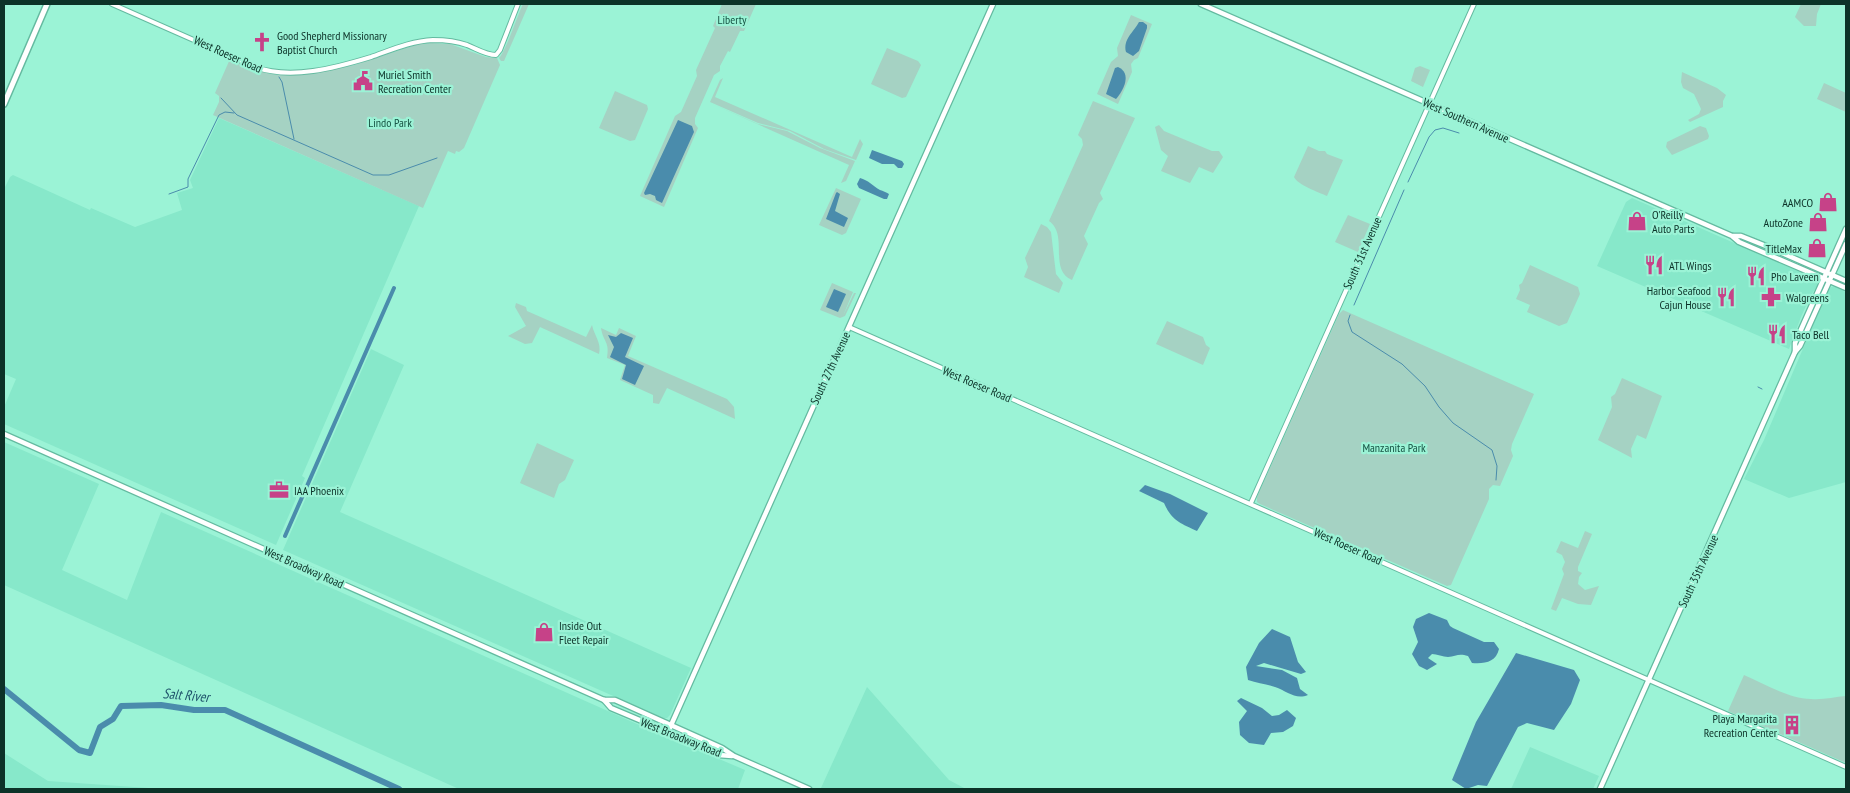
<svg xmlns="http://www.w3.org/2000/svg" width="1850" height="793" font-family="'PT Sans Narrow',sans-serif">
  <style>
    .built { fill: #87e8ca }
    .green { fill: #a5d2c3 }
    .water { fill: #4a8cac }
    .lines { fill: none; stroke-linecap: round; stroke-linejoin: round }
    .stream { stroke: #4a8cac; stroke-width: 1 }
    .canal { stroke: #4a8cac; stroke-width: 4 }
    .river { stroke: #4a8cac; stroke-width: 6 }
    .tertiary-casing { stroke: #64baa0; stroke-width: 6 }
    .secondary-casing { stroke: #64baa0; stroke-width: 7 }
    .primary-casing { stroke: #64baa0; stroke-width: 8 }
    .tertiary { stroke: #fff; stroke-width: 4 }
    .secondary { stroke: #fff; stroke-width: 4.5 }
    .primary { stroke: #fff; stroke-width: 5 }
    .labels { text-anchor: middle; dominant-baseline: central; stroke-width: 4.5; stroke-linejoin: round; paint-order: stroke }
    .park-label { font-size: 12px; fill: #165343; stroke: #9bf3d6 }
    .poi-label { font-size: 12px; fill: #0c3228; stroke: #9bf3d6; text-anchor: start }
    .street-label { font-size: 12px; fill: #0c3228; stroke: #9bf3d6 }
    .water-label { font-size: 14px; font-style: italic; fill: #1f536b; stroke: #9bf3d6 }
  </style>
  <rect width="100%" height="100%" fill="#9bf3d6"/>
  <!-- built -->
  <g class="built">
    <path d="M219,118L419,206L302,476L305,478L276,545L4,424V407L16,379L4,374V189L10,177L13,175L90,210L91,208L135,227L182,210L177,193L193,188L190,180Z"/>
    <path d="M1632,198L1816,279L1818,285L1811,295L1801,317L1789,349L1597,266L1626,202Z"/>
    <path d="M1836,286L1846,293V482L1789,498L1744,479L1764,440L1828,290L1831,287Z"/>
    <path d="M371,349L404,365L340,512L691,668L670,715L667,718H663L283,550Z"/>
    <path d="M4,442L99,484L62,570L127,600L161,512L646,728L745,770L738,789H459L4,585Z"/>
    <path d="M867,687L949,780L966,789H825L821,788Z"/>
    <path d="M1530,747L1599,776L1593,789H1511Z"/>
    <path d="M4,753L48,781L163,789H4Z"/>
  </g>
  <!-- green -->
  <g class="green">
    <path d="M523,4H529L504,61H501L499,58C505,53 518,14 523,4Z"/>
    <path d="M722,4H756L744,31H740L730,52L728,51L720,66V71L714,75L695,118V124L698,128L664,207L640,196L675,116L681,112L697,76L696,70L715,28L713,26Z"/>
    <path d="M1801,4H1821L1817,14L1816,26H1804L1795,17Z"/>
    <path d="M1131,15L1152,24L1138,58L1134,60L1131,64L1132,72L1118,104L1097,94L1111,62L1118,56L1117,48Z"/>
    <path d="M432,43L450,44L486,57L497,58L500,65L464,148L459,152L456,151L455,154L448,151L423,208L213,115L219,102V96L215,93L230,59L270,74L295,75L354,65L418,44Z"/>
    <path d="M887,48L918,61L921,65L906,97L902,98L871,84Z"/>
    <path d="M1420,66L1430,70L1423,87L1411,81L1415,68Z"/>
    <path d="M1682,72L1717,88L1726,95L1723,101V107L1690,122L1688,120L1699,114L1701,109L1694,94L1683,88L1681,82Z"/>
    <path d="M723,78L715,97L852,157L860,139L863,144L856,160L824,149L790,131L758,123L710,102L720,80Z"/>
    <path d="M1824,83L1846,93V112L1817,99Z"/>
    <path d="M615,91L647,105L648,109L635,140L630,141L599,128Z"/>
    <path d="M1093,101L1135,118L1100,193L1103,199L1099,203L1084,236L1088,244L1072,280C1048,270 1069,235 1049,221L1083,145L1082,139L1078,135Z"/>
    <path d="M710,103L758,124L787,131L820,148L855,161L846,181L841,183L849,165Z"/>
    <path d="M1159,125L1164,131L1212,151H1219L1223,157L1213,173L1199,167L1190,183L1161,171L1168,156L1161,150L1155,127Z"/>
    <path d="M1700,126L1706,128L1709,136L1708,139L1672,155L1666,147L1667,142Z"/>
    <path d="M1308,146L1319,151H1325L1327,154L1343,160L1327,196C1318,192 1298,185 1294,177Z"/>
    <path d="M836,188L861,199L846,233L842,235L819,225Z"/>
    <path d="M1348,215L1370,224L1358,252L1335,242Z"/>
    <path d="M1041,224L1047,227L1051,232L1056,274L1063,283L1059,293L1024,277L1028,267L1025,258Z"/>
    <path d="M1530,265L1578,287L1580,294L1567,323L1559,326L1527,312L1530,305L1516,299L1520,290L1519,285L1522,283Z"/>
    <path d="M832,283L853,292L843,316L854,293H856L845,316L840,318L820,310Z"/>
    <path d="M516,303L526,307L527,311L586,337L592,325C594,335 602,343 599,354L540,327L532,343L525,344L508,336L526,326L515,307Z"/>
    <path d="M1343,310L1534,394L1512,444L1511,450L1513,456L1500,486L1493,485L1489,489V499L1451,585L1447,586L1260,504L1257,502V497L1339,314Z"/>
    <path d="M1167,321L1203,337L1206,345L1210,348L1203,365L1156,344Z"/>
    <path d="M601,328L616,335L619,328L636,336L628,356L727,399L734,407L735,419L667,388L659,404L653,403V395L620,380L625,365L607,358C610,341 603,342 601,328Z"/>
    <path d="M1622,378L1662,396L1646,439L1637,435L1631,449L1632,458L1598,440L1612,407L1611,397L1615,394Z"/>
    <path d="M537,443L574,460L565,480L559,484L554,498L520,483Z"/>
    <path d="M1585,531L1592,534L1578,567V571L1582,573L1579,577L1578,584L1585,590L1599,586L1591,605L1578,604L1562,598L1556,611L1551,609L1564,574L1562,569L1565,562L1562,555L1556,552L1561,541L1578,548Z"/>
    <path d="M1744,675C1765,684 1787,698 1811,699C1823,700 1834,697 1846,696V763L1728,711Z"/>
  </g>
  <!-- water -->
  <g class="water">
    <path d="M1139,22H1143L1147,25V28L1139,51L1133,56L1126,52C1123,39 1133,33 1139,22Z"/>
    <path d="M1118,67C1132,73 1124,90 1116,99L1106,94L1115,68Z"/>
    <path d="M678,120L692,126L694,132L662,203L656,200L655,196L650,194L645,195L644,193Z"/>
    <path d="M872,150L902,161L904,164L902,168H898L894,164H882L869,158Z"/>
    <path d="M860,178C868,180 873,186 880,190C883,191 886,192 889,194L887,199H884L859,188L857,184Z"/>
    <path d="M837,192L840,194L835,211L848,218L844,227L826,219L836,193Z"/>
    <path d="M834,289L846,294L838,312L826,307Z"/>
    <path d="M621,333L633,338L625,357L644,366L635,385L622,379L626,365L610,357L614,347L608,335L616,337Z"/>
    <path d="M1145,485L1170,494L1208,513L1197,531C1180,523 1172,521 1164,503L1139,491Z"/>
    <path d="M1429,613L1447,620L1450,626L1453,628L1484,642H1494L1499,649C1496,662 1485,664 1472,663L1468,656C1459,653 1456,656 1448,657C1443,657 1437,654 1432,654L1428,658L1437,664L1427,670L1419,666L1412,654L1418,642L1413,627L1416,619Z"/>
    <path d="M1272,629L1290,637L1298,662L1306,672L1301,674L1264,663L1256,666L1282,670L1297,678L1300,689L1308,695C1295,700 1287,691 1275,687C1266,684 1257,683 1248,680L1246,667L1259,643Z"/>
    <path d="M1516,653L1574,670L1580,680L1571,704L1554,730L1527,723L1518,727L1487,786L1478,785L1466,789L1452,780L1476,722Z"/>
    <path d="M1241,698L1262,708L1272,716L1279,715L1287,710L1296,718L1293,726L1283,732L1271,733L1264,745L1249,743L1240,735L1239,722L1247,711L1237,701Z"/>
  </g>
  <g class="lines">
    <!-- stream -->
    <g class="stream">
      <path d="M279,77L282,82L294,139"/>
      <path d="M221,98L237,115L373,175H389L437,158"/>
      <path d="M1408,182L1429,137L1435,130L1443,128L1459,133"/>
      <path d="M169,194L188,187V179L219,115L225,112L234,113"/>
      <path d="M1354,305L1404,190"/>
      <path d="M1350,315L1348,321L1352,332L1402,364L1425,386L1439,407L1453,423L1492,450L1497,466L1496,480"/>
      <path d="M1758,387L1762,389"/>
    </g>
    <!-- canal -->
    <path class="canal" d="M285,536L394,288"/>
    <!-- river -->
    <path class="river" d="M4,689L79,750L90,753L100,727L113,719L121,706L161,705L194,710H225L399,789"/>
    <defs>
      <g id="tertiary">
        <path d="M112,4L255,67C291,80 335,68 371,57C391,50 411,41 433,40C445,40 456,41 467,45C477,49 486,55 496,55L500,50L518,4"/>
        <path d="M849,327L1846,767"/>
        <path d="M1251,503L1474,4"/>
      </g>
      <g id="secondary">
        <path d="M1201,4L1732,236L1739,242L1846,288"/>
        <path d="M1733,236H1741L1766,246L1846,281"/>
        <path d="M1795,352V343L1846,229"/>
        <path d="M4,434L604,700H615L722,748L734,756L809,789"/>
        <path d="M604,700L611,708L668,732L719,755L732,756"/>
        <path d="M668,732L993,4"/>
        <path d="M1600,789L1795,352L1800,346L1846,244"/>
      </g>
      <path id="primary" d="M4,104L47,4"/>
    </defs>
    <!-- tertiary casing -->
    <use href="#tertiary" class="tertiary-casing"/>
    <!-- secondary casing -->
    <use href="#secondary" class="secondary-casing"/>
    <!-- primary casing -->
    <use href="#primary" class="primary-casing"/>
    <!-- tertiary -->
    <use href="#tertiary" class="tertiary"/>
    <!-- secondary -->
    <use href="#secondary" class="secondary"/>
    <!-- primary -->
    <use href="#primary" class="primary"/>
  </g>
  <!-- icons -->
  <defs>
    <symbol id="church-bare" viewBox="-9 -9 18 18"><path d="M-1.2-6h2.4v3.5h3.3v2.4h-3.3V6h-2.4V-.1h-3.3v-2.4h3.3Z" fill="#c64288" stroke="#9bf3d6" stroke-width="2.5" paint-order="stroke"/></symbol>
    <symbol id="civic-bare" viewBox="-9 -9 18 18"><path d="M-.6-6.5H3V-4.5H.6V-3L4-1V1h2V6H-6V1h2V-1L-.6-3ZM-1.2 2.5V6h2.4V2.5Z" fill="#c64288" stroke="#9bf3d6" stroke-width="2.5" paint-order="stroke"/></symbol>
    <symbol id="shop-bare" viewBox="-9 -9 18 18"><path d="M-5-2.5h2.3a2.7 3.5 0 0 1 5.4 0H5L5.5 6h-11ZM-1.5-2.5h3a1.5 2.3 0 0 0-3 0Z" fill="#c64288" stroke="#9bf3d6" stroke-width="2.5" paint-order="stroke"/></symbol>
    <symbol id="restaurant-bare" viewBox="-9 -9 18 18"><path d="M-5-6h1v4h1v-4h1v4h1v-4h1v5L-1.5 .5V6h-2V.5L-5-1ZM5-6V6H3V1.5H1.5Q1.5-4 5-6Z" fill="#c64288" stroke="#9bf3d6" stroke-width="2.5" paint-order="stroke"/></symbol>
    <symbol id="pharmacy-bare" viewBox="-9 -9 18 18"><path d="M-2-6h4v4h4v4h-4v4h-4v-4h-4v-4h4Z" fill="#c64288" stroke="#9bf3d6" stroke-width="2.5" paint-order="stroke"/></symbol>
    <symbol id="office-bare" viewBox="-9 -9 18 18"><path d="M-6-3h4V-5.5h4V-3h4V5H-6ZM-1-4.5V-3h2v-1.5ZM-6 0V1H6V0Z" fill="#c64288" stroke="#9bf3d6" stroke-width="2.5" paint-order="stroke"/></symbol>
    <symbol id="building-bare" viewBox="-9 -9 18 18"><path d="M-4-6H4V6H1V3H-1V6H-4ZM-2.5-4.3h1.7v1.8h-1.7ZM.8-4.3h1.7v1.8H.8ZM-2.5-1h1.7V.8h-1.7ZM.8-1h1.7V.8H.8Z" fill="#c64288" stroke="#9bf3d6" stroke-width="2.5" paint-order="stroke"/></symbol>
  </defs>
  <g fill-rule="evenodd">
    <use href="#church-bare" x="248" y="28" width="28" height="28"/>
    <use href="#civic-bare" x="349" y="67" width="28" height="28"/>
    <use href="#shop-bare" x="1814" y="188" width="28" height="28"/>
    <use href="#shop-bare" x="1623" y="207" width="28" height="28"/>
    <use href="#shop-bare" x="1804" y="208" width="28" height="28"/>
    <use href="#shop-bare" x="1803" y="234" width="28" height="28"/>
    <use href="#restaurant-bare" x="1640" y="251" width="28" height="28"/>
    <use href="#restaurant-bare" x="1742" y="262" width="28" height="28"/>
    <use href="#restaurant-bare" x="1712" y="283" width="28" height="28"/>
    <use href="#pharmacy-bare" x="1757" y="283" width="28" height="28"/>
    <use href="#restaurant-bare" x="1763" y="320" width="28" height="28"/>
    <use href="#office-bare" x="265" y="476" width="28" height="28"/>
    <use href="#shop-bare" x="530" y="618" width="28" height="28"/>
    <use href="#building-bare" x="1778" y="711" width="28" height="28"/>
  </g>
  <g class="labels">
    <!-- park labels -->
    <g class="park-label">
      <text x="732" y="19">Liberty</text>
      <text x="390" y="122">Lindo Park</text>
      <text x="1394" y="447">Manzanita Park</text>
    </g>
    <!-- poi labels -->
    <g class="poi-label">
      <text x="277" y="35">Good Shepherd Missionary<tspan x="277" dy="14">Baptist Church</tspan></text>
      <text x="378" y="74">Muriel Smith<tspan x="378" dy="14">Recreation Center</tspan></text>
      <text x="1813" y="202" text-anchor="end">AAMCO</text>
      <text x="1652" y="214">O'Reilly<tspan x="1652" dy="14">Auto Parts</tspan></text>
      <text x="1803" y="222" text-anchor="end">AutoZone</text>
      <text x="1802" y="248" text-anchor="end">TitleMax</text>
      <text x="1669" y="265">ATL Wings</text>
      <text x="1771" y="276">Pho Laveen</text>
      <text x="1711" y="290" text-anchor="end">Harbor Seafood<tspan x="1711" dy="14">Cajun House</tspan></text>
      <text x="1786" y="297">Walgreens</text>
      <text x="1792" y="334">Taco Bell</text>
      <text x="294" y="490">IAA Phoenix</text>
      <text x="559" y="625">Inside Out<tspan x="559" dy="14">Fleet Repair</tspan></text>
      <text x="1777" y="718" text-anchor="end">Playa Margarita<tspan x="1777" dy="14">Recreation Center</tspan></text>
    </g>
    <!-- street labels -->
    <g class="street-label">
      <text transform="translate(228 54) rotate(24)">West Roeser Road</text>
      <text transform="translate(1466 120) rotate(24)">West Southern Avenue</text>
      <text transform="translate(1362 253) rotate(-66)">South 31st Avenue</text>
      <text transform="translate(830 368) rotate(-65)">South 27th Avenue</text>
      <text transform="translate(977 384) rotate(23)">West Roeser Road</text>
      <text transform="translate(1348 546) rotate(24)">West Roeser Road</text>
      <text transform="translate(304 567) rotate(24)">West Broadway Road</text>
      <text transform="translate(1698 571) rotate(-65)">South 35th Avenue</text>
      <text transform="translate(681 737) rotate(22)">West Broadway Road</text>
    </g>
    <!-- water labels -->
    <g class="water-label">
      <text transform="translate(186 695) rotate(5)">Salt River</text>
    </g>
  </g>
  <!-- border -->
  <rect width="1850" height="793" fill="none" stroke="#0c3228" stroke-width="10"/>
</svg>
